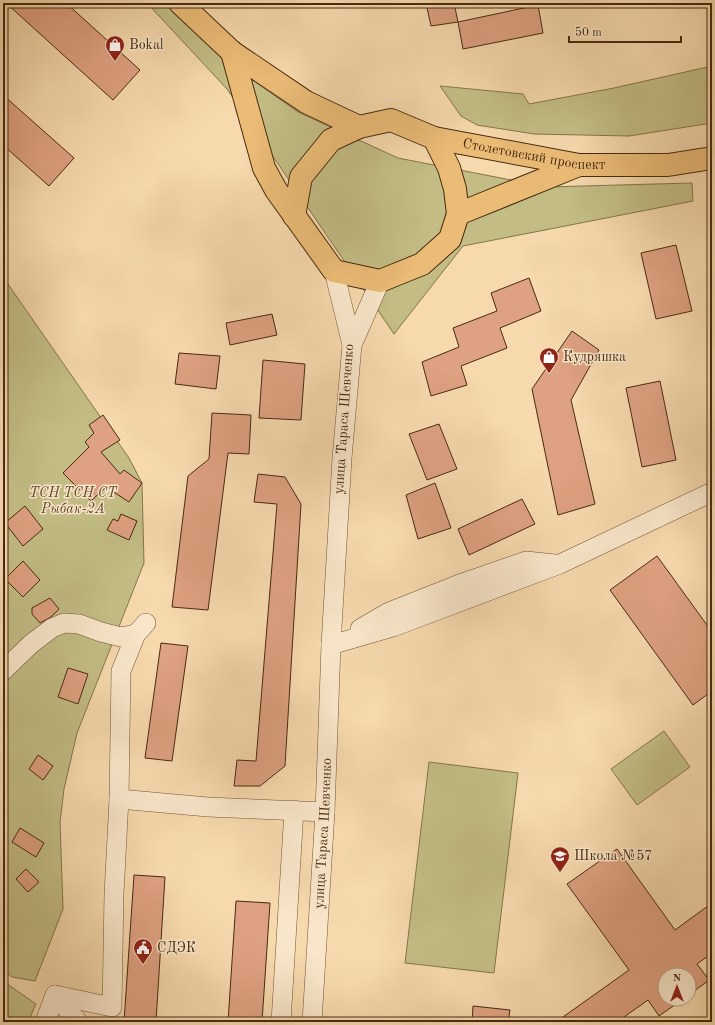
<svg xmlns="http://www.w3.org/2000/svg" width="715" height="1025" font-family="'Old Standard TT',serif">
  <style>
    .green { fill: #c3bd85; stroke: #86744b }
    .building { fill: #dea181; stroke: #482a11 }
    .lines { fill: none; stroke-linecap: round; stroke-linejoin: round }
    .minor-casing { stroke: #745638; stroke-width: 20 }
    .major-casing { stroke: #482a11; stroke-width: 24 }
    .minor { stroke: #f9e6ca; stroke-width: 19 }
    .major { stroke: #ebbc76; stroke-width: 22 }
    .labels { text-anchor: middle; dominant-baseline: central; stroke-width: 3; stroke-linejoin: round; paint-order: stroke }
    .poi-label { font-size: 14px; fill: #482a11; stroke: #f9e6ca; text-anchor: start }
    .street-label { font-size: 14px; fill: #482a11; stroke: #f9e6ca }
    .park-label { font-size: 14px; font-style: italic; fill: #614728; stroke: #f9e6ca }
  </style>
  <rect width="100%" height="100%" fill="#f6d9ad"/>
  <filter id="stains"><feTurbulence type="fractalNoise" baseFrequency=".005" numOctaves="4"/><feColorMatrix values="0 0 0 0 .2 0 0 0 0 .09 0 0 0 0 .02 0 0 0 .5 -.17"/></filter>
  <radialGradient id="worn" r=".72"><stop offset=".6" stop-color="#630" stop-opacity="0"/><stop offset="1" stop-color="#630" stop-opacity=".3"/></radialGradient>
  <!-- green -->
  <g class="green">
    <path d="M147,3H165L234,67L298,112L398,158L547,187L692,183L693,201L463,246L394,334L227,89Z"/>
    <path d="M712,66V123L629,136L534,134L477,125L461,116L440,86L523,94L529,104L614,88Z"/>
    <path d="M3,277L129,458L142,483L144,563L77,733L64,789L60,822L63,909L35,981L12,977L3,970Z"/>
    <path d="M664,731L690,767L637,805L611,769Z"/>
    <path d="M429,762L518,773L494,973L405,963Z"/>
    <path d="M3,981L36,1004L28,1022H3Z"/>
  </g>
  <!-- building -->
  <g class="building">
    <path d="M6,3H66L140,70L113,100Z"/>
    <path d="M426,3H454L458,22L431,26Z"/>
    <path d="M538,5L543,33L463,49L458,22Z"/>
    <path d="M3,95L74,158L49,186L3,145Z"/>
    <path d="M676,245L692,311L656,319L641,253Z"/>
    <path d="M529,278L541,311L500,328L507,348L461,366L467,385L431,396L422,362L459,347L453,328L497,311L491,293Z"/>
    <path d="M272,314L277,335L230,345L226,323Z"/>
    <path d="M572,331L599,350L571,400L595,504L558,515L532,389Z"/>
    <path d="M179,353L220,356L216,389L175,384Z"/>
    <path d="M263,360L305,364L301,420L259,418Z"/>
    <path d="M660,381L676,460L642,467L626,388Z"/>
    <path d="M212,413L251,415L249,454L228,453L208,610L172,607L188,476L209,459Z"/>
    <path d="M103,415L120,440L101,452L120,474L124,470L142,483L129,502L106,487L91,501L63,473L89,447L85,442L94,433L89,425Z"/>
    <path d="M439,424L457,469L427,480L409,434Z"/>
    <path d="M258,474L285,477L301,504L285,766L260,786H234L237,760L256,761L277,504L254,502Z"/>
    <path d="M435,483L451,528L418,539L406,495Z"/>
    <path d="M522,499L535,524L469,555L458,529Z"/>
    <path d="M25,506L43,529L23,546L5,523Z"/>
    <path d="M121,514L137,521L129,540L107,530L113,519L118,521Z"/>
    <path d="M657,556L712,632V691L693,705L610,590Z"/>
    <path d="M23,561L40,580L23,597L5,579Z"/>
    <path d="M50,598L59,609L51,617L40,623L32,614V608Z"/>
    <path d="M161,643L188,646L172,761L145,758Z"/>
    <path d="M68,668L88,674L78,704L58,697Z"/>
    <path d="M38,755L53,766L43,780L29,769Z"/>
    <path d="M20,828L44,843L36,857L12,842Z"/>
    <path d="M617,849L675,930L712,903V953L697,964L709,980L689,995V975H665V999H683L659,1016L648,1000L617,1022H556L629,970L567,884Z"/>
    <path d="M26,869L39,882L28,892L16,879Z"/>
    <path d="M134,875L165,877L156,1022H124Z"/>
    <path d="M236,901L270,903L262,1022H228Z"/>
    <path d="M473,1006L510,1010L508,1022H472Z"/>
  </g>
  <g class="lines">
    <defs>
      <g id="minor">
        <path d="M352,345L380,281"/>
        <path d="M360,629L389,612L457,585L526,561L555,564"/>
        <path d="M331,645L393,627L560,564L712,492"/>
        <path d="M3,671L31,644L52,628L64,623L79,624L101,632L121,637L136,634"/>
        <path d="M119,799L208,807L325,812"/>
        <path d="M45,1022L55,995"/>
        <path d="M78,1022L55,995L112,1007L114,894L119,799L121,671L136,634L146,623"/>
        <path d="M281,1022L294,810"/>
        <path id="s1" d="M312,1022L325,812L331,645L342,458L352,345L334,271"/>
      </g>
      <g id="major">
        <path d="M180,3L232,52L306,102L359,127"/>
        <path d="M232,52L264,168L276,190L334,271L380,281L422,264L450,239L458,214L579,165"/>
        <path d="M434,138L449,168L455,189L458,214"/>
        <path id="s2" d="M294,216L301,177L331,140L359,127L391,120L434,138L579,165H668L712,158"/>
      </g>
    </defs>
    <!-- minor casing -->
    <use href="#minor" class="minor-casing"/>
    <!-- major casing -->
    <use href="#major" class="major-casing"/>
    <!-- minor -->
    <use href="#minor" class="minor"/>
    <!-- major -->
    <use href="#major" class="major"/>
  </g>
  <!-- icons -->
  <defs>
    <symbol id="shop-pin" viewBox="-11 -11 22 30"><path d="M0 17L-7.5 6A9.5 9.5 0 1 1 7.5 6Z" fill="#8f2418" stroke="#f9e6ca"/><path d="M-5-2.5h2.3a2.7 3.5 0 0 1 5.4 0H5L5.5 6h-11ZM-1.5-2.5h3a1.5 2.3 0 0 0-3 0Z" fill="#fff"/></symbol>
    <symbol id="school-pin" viewBox="-11 -11 22 30"><path d="M0 17L-7.5 6A9.5 9.5 0 1 1 7.5 6Z" fill="#8f2418" stroke="#f9e6ca"/><path d="M0-5L7-2L0 1L-7-2ZM-4 1L0 2.5L4 1V4Q0 6-4 4Z" fill="#fff"/></symbol>
    <symbol id="civic-pin" viewBox="-11 -11 22 30"><path d="M0 17L-7.5 6A9.5 9.5 0 1 1 7.5 6Z" fill="#8f2418" stroke="#f9e6ca"/><path d="M-.6-6.5H3V-4.5H.6V-3L4-1V1h2V6H-6V1h2V-1L-.6-3ZM-1.2 2.5V6h2.4V2.5Z" fill="#fff"/></symbol>
  </defs>
  <g fill-rule="evenodd">
    <use href="#shop-pin" x="104" y="34" width="22" height="30"/>
    <use href="#shop-pin" x="538" y="346" width="22" height="30"/>
    <use href="#school-pin" x="549" y="845" width="22" height="30"/>
    <use href="#civic-pin" x="132" y="937" width="22" height="30"/>
  </g>
  <g class="labels">
    <!-- poi labels -->
    <g class="poi-label">
      <text x="129" y="45">Bokal</text>
      <text x="563" y="357">Кудряшка</text>
      <text x="574" y="856">Школа №57</text>
      <text x="157" y="948">СДЭК</text>
    </g>
    <!-- street labels -->
    <g class="street-label">
      <text stroke="none"><textPath href="#s2" startOffset="299">Столетовский проспект</textPath></text>
      <text transform="translate(344 419) rotate(-86)">улица Тараса Шевченко</text>
      <text stroke="none"><textPath href="#s1" startOffset="189">улица Тараса Шевченко</textPath></text>
    </g>
    <!-- park labels -->
    <g class="park-label">
      <text x="73" y="493">ТСН ТСН СТ<tspan x="73" dy="16">Рыбак-2А</tspan></text>
    </g>
  </g>
  <!-- margin -->
  <rect width="715" height="1025" fill="none" stroke="#f6d9ad" stroke-width="16"/>
  <rect x="4" y="4" width="707" height="1017" fill="none" stroke="#482a11" stroke-width="2"/>
  <rect x="8" y="8" width="699" height="1009" fill="none" stroke="#482a11"/>
  <!-- north arrow -->
  <g transform="translate(677 987)"><circle r="19" fill="#f9e6ca" stroke="#b29b80"/>
  <path d="M0-3L7 15L0 10L-7 15Z" fill="#8f2418"/>
  <text y="-6" font-size="11" font-weight="bold" text-anchor="middle" fill="#482a11">N</text>
  </g>
  <!-- scale -->
  <path d="M569 36v6h112v-6" fill="none" stroke="#482a11" stroke-width="2"/>
  <text x="575" y="36" font-size="12" fill="#482a11" stroke="#f9e6ca" stroke-width="3" paint-order="stroke">50 m</text>
  <rect width="100%" height="100%" filter="url(#stains)"/>
  <rect width="100%" height="100%" fill="url(#worn)"/>
</svg>
